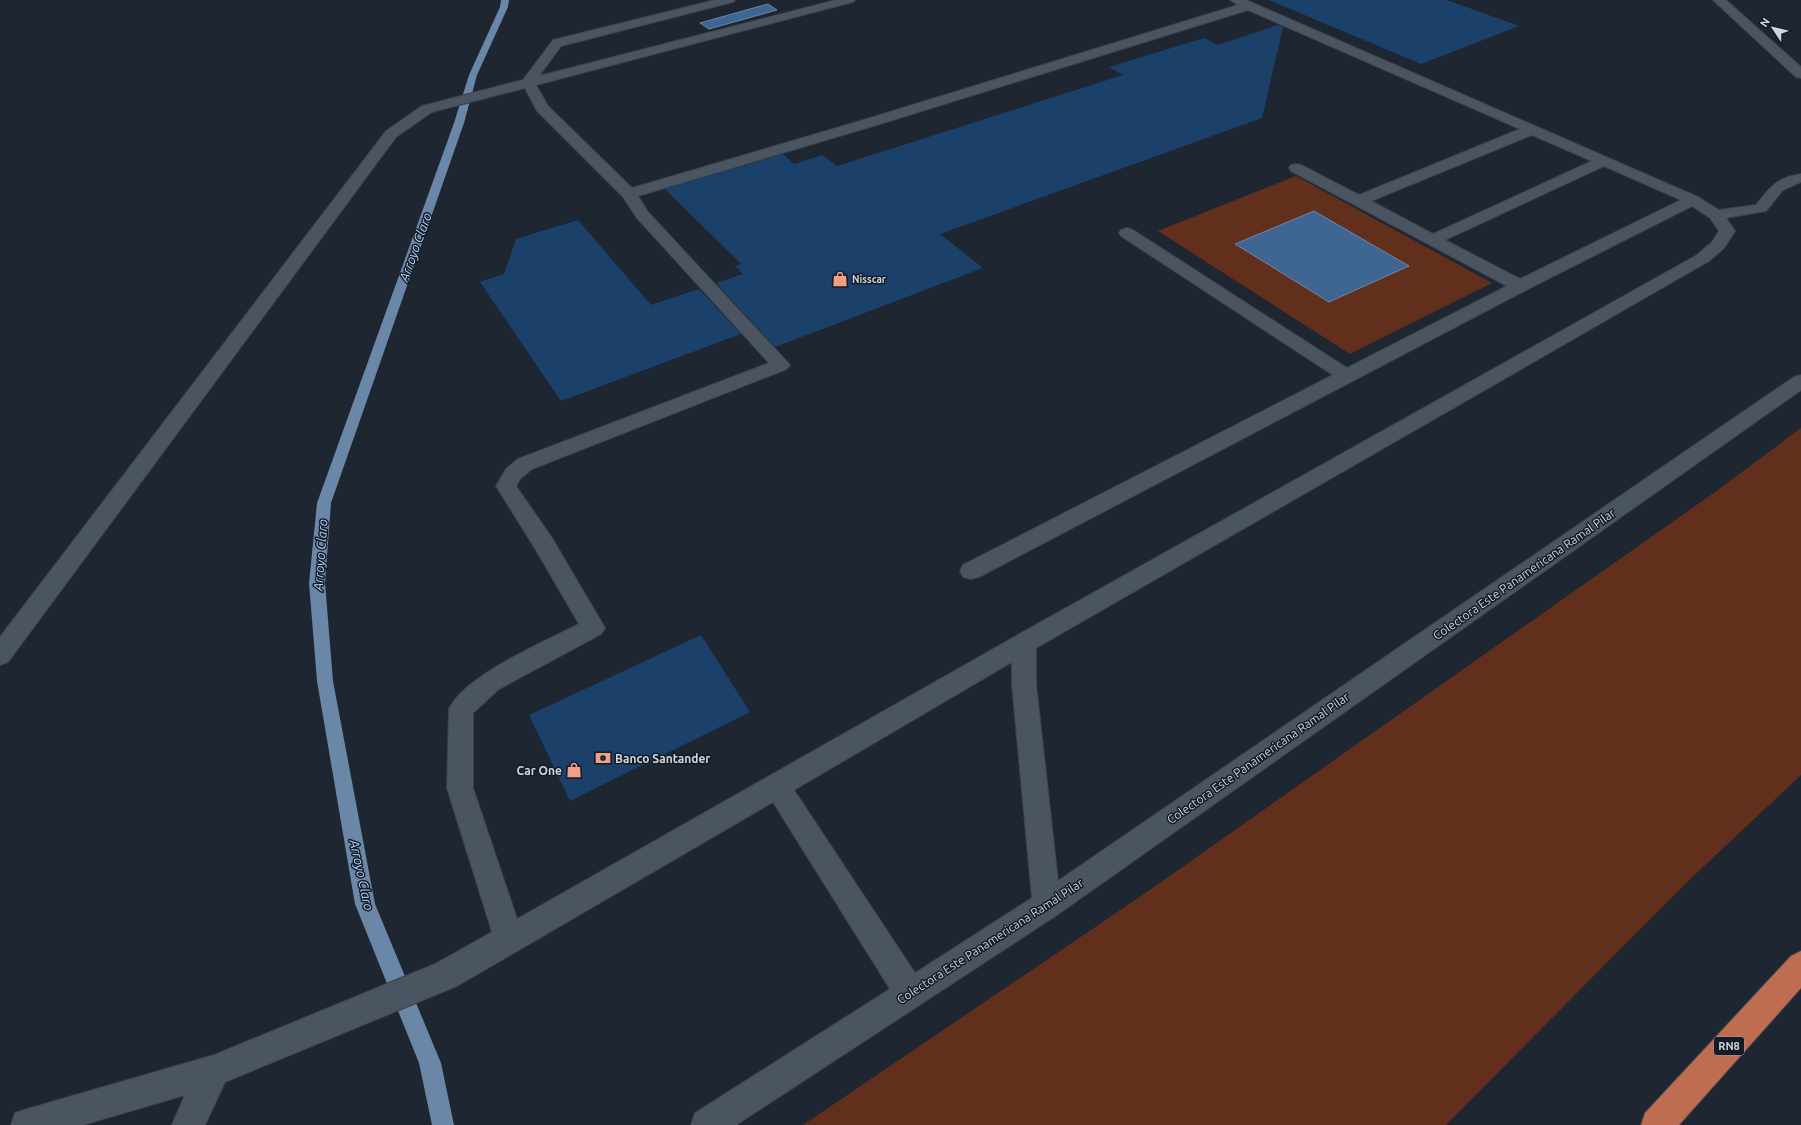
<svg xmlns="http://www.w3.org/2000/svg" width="1801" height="1125" font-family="Ubuntu,sans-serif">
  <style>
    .green { fill: #622f1d }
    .water { fill: #3f6592; stroke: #6a87a8 }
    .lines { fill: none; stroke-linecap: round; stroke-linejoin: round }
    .stream { fill: #6a87a8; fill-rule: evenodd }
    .building { fill: #1b416b }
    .minor-casing { stroke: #3b424b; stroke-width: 2 }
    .highway-casing { stroke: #3b424b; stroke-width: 2 }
    .minor { fill: #4b5561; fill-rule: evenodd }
    .highway { fill: #be6d51; fill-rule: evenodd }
    .labels { text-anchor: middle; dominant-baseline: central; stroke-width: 3; stroke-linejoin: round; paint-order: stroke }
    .far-poi-label { font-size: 10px; font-weight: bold; fill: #cfd5dc; stroke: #141c27; text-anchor: start }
    .shield { fill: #141c27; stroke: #979ea6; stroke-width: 1 }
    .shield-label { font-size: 11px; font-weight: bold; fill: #cfd5dc }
    .street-label { font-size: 12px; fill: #cfd5dc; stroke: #141c27 }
    .poi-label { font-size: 12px; font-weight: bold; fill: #cfd5dc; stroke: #141c27; text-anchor: start }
    .water-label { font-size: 13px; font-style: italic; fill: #b3d5ff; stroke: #141c27 }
  </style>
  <rect width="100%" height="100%" fill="#1d2631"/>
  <!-- green -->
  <g class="green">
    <path d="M1296,176L1492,283L1350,354L1158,231Z"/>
    <path d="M1801,428V775L1683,886L1446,1125H803L1144,894L1715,492Z"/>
  </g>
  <!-- water -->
  <g class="water">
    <path d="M768,4L777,10L709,29L700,23Z"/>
    <path d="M1314,211L1409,266L1329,302L1235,244Z"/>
  </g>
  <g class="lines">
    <!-- stream -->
    <path class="stream" d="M501,0H509L508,7L477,75L464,123L331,503L325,583L333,681L375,904L441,1063L454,1125H432L419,1063L355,904L317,681L309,583L317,503L454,123L469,75L500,7Z"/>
  </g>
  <!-- building -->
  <g class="building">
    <path d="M1269,0H1447L1519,26L1421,64Z"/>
    <path d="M1278,25L1283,27L1262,118L940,234L983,268L775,347L716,283L743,274L735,266L741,264L665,189L783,154L794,164L822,155L837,166L1123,75L1109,67L1204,38L1218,45Z"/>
    <path d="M578,220L651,305L699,289L741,334L561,401L480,282L504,274L516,239Z"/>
    <path d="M701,635L750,712L570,801L529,715Z"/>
  </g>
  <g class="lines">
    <defs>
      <g id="minor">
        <path d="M715,0H735L733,2L561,46L539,76L836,0H855L853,2L536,85L548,106L632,188L870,118L1238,5L1230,0H1246L1698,197L1719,210L1756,205C1770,187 1778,177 1801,174V182L1783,190L1766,211L1726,218L1735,231L1724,248L1709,261L1036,648V684L1058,881L1794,377L1801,375V390L1057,915L736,1125H691L695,1113L890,989L773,802L457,986L225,1082L205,1125H172L185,1095L83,1125H11L15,1113L27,1109L214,1055L435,964L492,932L447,788L449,709C465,675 544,642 579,624L536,550L496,486L506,469L518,459L769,363L637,218L623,197L537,111L525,88L432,112L396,137L8,662L0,665V637L386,131L422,106L523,80L553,40ZM1248,10L1520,129L1359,195L1301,165L1296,164L1291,165L1289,168L1291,171L1507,286L1347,368L1133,230L1127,228L1121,230L1119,233L1121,236L1333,375L963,565L960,571L963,577L971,579L979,577L1526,290L1692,206L1710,218L1719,231L1712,242L1697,255L1016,636L517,919L473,788V713L499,689L601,634L605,628L552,538L516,486L520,479L532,469L787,369L790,365L648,212L638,196L880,124ZM1532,135L1592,161L1433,234L1371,201ZM1604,166L1681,200L1520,279L1445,240ZM1012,662V684L1032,898L915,973L794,790Z"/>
        <path d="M1713,0H1726L1801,67V78L1796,77Z"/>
      </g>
      <path id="highway" d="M1801,951V988L1679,1125H1641L1645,1113L1791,956Z"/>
    </defs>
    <!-- minor casing -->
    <use href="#minor" class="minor-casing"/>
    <!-- highway casing -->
    <use href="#highway" class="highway-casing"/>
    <!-- minor -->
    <use href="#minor" class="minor"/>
    <!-- highway -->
    <use href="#highway" class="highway"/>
  </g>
  <!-- icons -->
  <defs>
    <symbol id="shop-bare" viewBox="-9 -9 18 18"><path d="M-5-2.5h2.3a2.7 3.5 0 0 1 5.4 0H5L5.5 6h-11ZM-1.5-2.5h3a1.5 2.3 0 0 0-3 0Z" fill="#f39f83" stroke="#141c27" stroke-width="2.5" paint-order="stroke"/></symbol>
    <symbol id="bank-bare" viewBox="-9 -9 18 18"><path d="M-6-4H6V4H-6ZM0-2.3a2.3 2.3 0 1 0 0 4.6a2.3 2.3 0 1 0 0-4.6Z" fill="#f39f83" stroke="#141c27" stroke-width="2.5" paint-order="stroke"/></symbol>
  </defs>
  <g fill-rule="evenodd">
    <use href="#shop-bare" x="829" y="268" width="22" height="22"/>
    <use href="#bank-bare" x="592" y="747" width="22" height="22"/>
    <use href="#shop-bare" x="563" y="759" width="22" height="22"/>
  </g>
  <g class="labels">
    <!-- far-poi labels -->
    <g class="far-poi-label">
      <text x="852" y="279">Nisscar</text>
    </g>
    <!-- shield labels -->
    <rect class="shield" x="1714" y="1037" width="30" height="18" rx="3"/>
    <g class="shield-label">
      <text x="1729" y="1046">RN8</text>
    </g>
    <!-- street labels -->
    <g class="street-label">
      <text transform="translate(1524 574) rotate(-35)">Colectora Este Panamericana Ramal Pilar</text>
      <text transform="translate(1258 758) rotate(-35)">Colectora Este Panamericana Ramal Pilar</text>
      <text transform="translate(990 941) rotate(-33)">Colectora Este Panamericana Ramal Pilar</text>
    </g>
    <!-- poi labels -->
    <g class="poi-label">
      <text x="615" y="758">Banco Santander</text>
      <text x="562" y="770" text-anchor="end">Car One</text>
    </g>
    <!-- water labels -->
    <g class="water-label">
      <text transform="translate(415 247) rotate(-70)">Arroyo Claro</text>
      <text transform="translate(320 555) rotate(-86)">Arroyo Claro</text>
      <text transform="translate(362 875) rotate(78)">Arroyo Claro</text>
    </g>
  </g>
  <!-- north arrow -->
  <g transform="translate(1773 28) rotate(305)" stroke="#141c27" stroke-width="3" paint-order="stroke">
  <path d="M0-3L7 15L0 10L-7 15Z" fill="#cfd5dc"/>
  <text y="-6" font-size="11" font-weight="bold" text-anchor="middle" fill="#cfd5dc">N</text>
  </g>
</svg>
